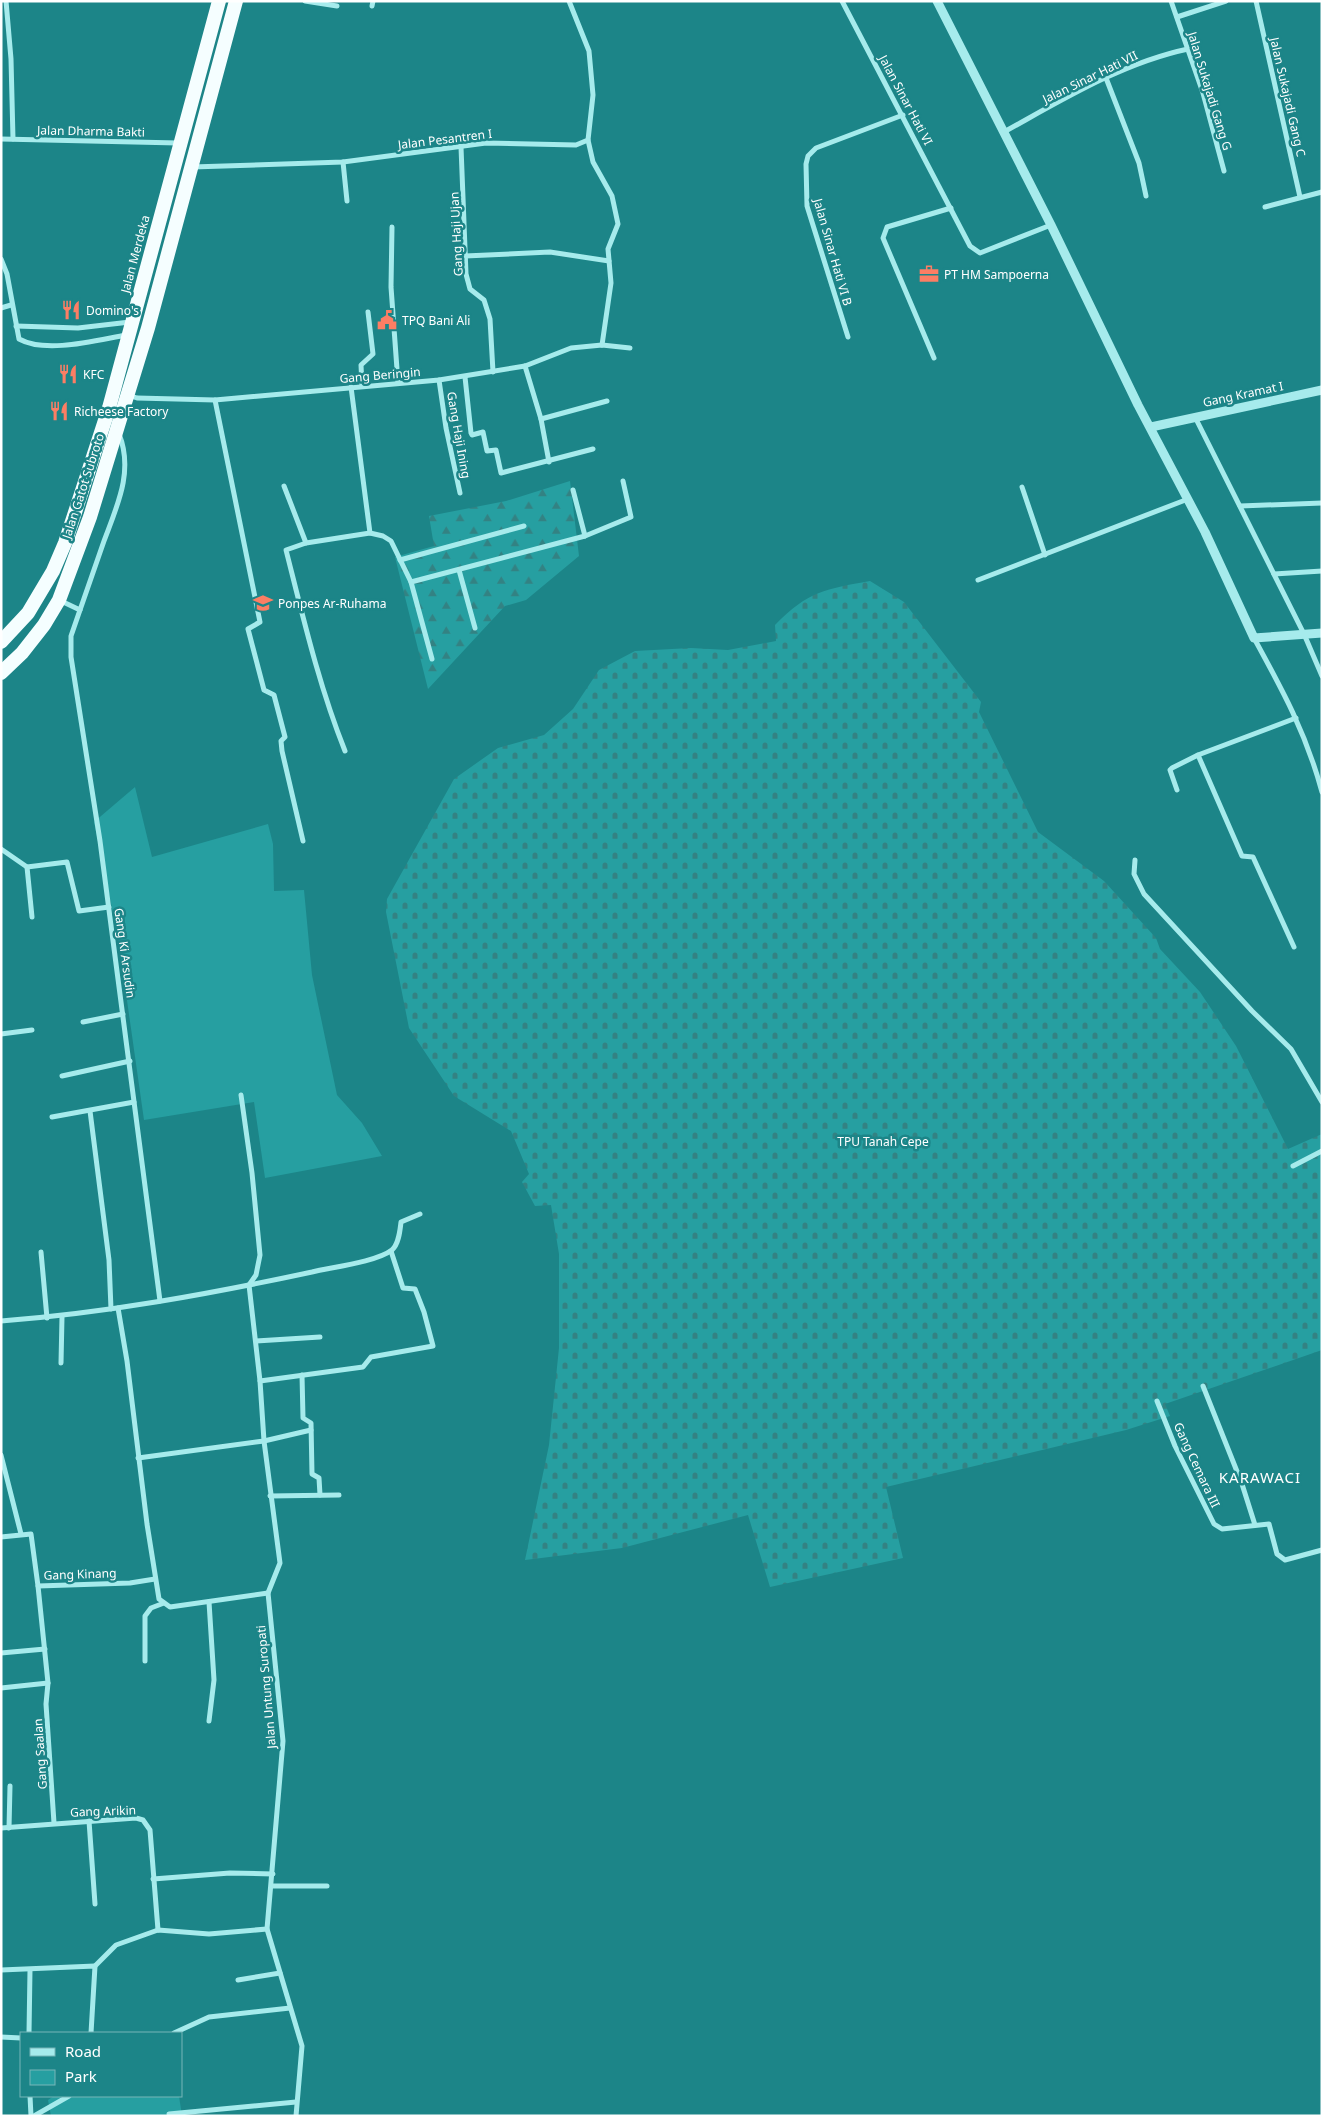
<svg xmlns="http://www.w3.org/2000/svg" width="1323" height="2117" font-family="'Noto Sans',sans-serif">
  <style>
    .green { fill: #269fa1 }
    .forest { fill: url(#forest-firs) }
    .cemetery { fill: url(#cemetery-stones) }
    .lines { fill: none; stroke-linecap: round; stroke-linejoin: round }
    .minor { stroke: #a6ebec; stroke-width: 5 }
    .tertiary { stroke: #a6ebec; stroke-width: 9 }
    .trunk { stroke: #f5feff; stroke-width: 14 }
    .labels { text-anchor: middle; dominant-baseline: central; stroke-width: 5; stroke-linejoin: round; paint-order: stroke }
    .street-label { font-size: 12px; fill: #fff; stroke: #1c8588 }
    .poi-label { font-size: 12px; fill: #fff; stroke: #1c8588; text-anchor: start }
    .park-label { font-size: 12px; fill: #fff; stroke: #1c8588 }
    .quarter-label { font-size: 15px; letter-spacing: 1px; fill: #fff; stroke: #1c8588 }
  </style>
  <defs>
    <pattern id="forest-firs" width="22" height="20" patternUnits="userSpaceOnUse" patternTransform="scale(1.25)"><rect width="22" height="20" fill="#269fa1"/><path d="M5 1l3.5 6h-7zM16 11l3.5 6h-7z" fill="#338283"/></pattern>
    <pattern id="cemetery-stones" width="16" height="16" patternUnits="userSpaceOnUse" patternTransform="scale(1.25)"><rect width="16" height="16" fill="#269fa1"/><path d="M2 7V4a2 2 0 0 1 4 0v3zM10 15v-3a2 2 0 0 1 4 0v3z" fill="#338283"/></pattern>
  </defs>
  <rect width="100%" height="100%" fill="#1c8588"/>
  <!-- green -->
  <g class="green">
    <path d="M135,787L152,857L268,824L273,844L274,891L304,890L312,975L337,1095L362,1123L382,1156L265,1178L254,1102L144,1120L118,937L94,822Z"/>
    <path d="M54,2096H179L182,2116H51L48,2100Z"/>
  </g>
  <!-- forest -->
  <path class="forest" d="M570,481L579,556L526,600L505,606L428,689L395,557L434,546L429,516L506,501Z"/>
  <!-- cemetery -->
  <path class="cemetery" d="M870,581L904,602L981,702L979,712L1038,832L1104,881L1156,938L1160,949L1200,992L1236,1046L1288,1149L1322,1134V1350L1165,1404L1170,1416L1126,1430L886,1487L903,1558L770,1587L748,1515L622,1548L525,1560L549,1445L559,1348V1254L551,1205L535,1206L522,1182L529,1174L511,1131L454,1096L409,1028L386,912L387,899L454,779L498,748L544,735L573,709L599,670L635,651L691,648L728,650L776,641L775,625C808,591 826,589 870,581Z"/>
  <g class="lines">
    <!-- minor -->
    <g class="minor">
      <path d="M6,1L11,59L13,139"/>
      <path d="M305,1L337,6"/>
      <path d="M842,1L970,246L980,253L1051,225"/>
      <path d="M1171,1L1203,93L1224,171"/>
      <path d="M1256,1L1300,197"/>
      <path d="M372,6L373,1"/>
      <path d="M1177,17L1226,1"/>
      <path d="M1106,78L1139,163L1146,196"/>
      <path d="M1004,132C1062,100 1122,63 1188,49"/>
      <path d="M1,139L178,143"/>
      <path d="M588,140L593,162L612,196L618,224L608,249L611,283L602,345"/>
      <path d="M461,147L466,274L470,289L484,300L490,319L493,372"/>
      <path d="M343,162L347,201"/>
      <path d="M192,167L343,162L486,143L576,145L588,140L593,95L589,51L569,1"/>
      <path d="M1265,207L1322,192"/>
      <path d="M392,227L391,287L398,383"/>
      <path d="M465,256L550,252L609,261"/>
      <path d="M1,259L7,274L19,339C46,354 97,340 126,335"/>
      <path d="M1,308L11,305"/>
      <path d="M16,326L78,328L130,322"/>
      <path d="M848,337L807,206L806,164L808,156L816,148L903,115"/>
      <path d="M934,358L883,238L887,227L951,208"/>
      <path d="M525,366L541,419L549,462"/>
      <path d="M465,377L471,433L472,435L483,432L487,451L496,450L501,473L593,449"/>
      <path d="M439,380L446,428L460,493"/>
      <path d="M362,386L361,365L373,354L368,312"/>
      <path d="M351,387L370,533L383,536L391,541L411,582L585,536L631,517L623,481"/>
      <path d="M128,395L137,398L215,400L439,380L525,366L571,348L602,345L630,348"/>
      <path d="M215,400L260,622L248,629L264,690L274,695L285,737L281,741L282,751L303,841"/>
      <path d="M1195,417L1304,634L1322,676"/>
      <path d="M541,419L607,401"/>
      <path d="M284,486L306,543"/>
      <path d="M1022,487L1045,555"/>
      <path d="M573,490L585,536"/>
      <path d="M1240,506L1322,503"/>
      <path d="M400,560L524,526"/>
      <path d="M459,570L475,628"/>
      <path d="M1274,574L1322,571"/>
      <path d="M978,580L1188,499"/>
      <path d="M411,582L432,659"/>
      <path d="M59,600L80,610C88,587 96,564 104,541C117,506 134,471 119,434"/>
      <path d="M80,610L71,636V657L100,841L160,1301"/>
      <path d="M1254,638C1283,691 1306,733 1322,792"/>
      <path d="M345,751C319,686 303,617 286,550L306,543L370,533"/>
      <path d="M1198,755L1242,856L1253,857L1294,947"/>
      <path d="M1177,790L1170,770L1172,768L1198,755L1296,718"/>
      <path d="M1,849L27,867L67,862L79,911L109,907"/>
      <path d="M1135,860L1134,874L1144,894L1252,1011L1291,1049L1322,1102"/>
      <path d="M27,867L32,917"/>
      <path d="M83,1022L123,1014"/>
      <path d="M1,1034L32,1030"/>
      <path d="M62,1076L130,1061"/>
      <path d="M241,1095L252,1173L260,1255L256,1275L249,1285"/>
      <path d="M90,1111L109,1260L111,1309"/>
      <path d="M52,1117L134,1102"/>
      <path d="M1293,1166L1322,1151"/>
      <path d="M41,1252L47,1318"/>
      <path d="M249,1285L260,1381L264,1441L280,1563L268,1593L283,1741L267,1929L302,2046L296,2116"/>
      <path d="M118,1308L127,1361L147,1524L159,1599L170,1607L268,1593"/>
      <path d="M1,1321C106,1313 209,1294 312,1272C333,1267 376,1262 392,1250C399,1244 400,1230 401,1222L420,1214"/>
      <path d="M256,1341L320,1337"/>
      <path d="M61,1363L62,1317"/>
      <path d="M302,1375L303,1418L311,1423L312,1474L319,1478L320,1495"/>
      <path d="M260,1381L363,1367L371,1357L433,1346L424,1312L415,1289L403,1288L391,1251"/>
      <path d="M1203,1386L1242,1484L1255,1525"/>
      <path d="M1157,1401L1175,1446L1214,1524L1222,1529L1269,1524L1277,1554L1285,1560L1322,1550"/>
      <path d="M1,1455L21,1534"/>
      <path d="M138,1458L264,1441L311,1430"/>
      <path d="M270,1496L339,1495"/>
      <path d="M1,1537L31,1534L38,1586L130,1583L155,1579"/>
      <path d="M38,1586L48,1683L46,1704L54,1823"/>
      <path d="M209,1602L214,1680L209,1721"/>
      <path d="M1,1653L45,1649"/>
      <path d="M145,1661V1616L151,1608L164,1603"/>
      <path d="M1,1688L48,1683"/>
      <path d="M89,1821L95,1904"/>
      <path d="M1,1828L136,1818L143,1820L150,1830L158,1930"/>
      <path d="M9,1828L10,1786"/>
      <path d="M153,1879L230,1873L273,1874"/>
      <path d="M272,1886H327"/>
      <path d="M95,1966L116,1945L158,1930L209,1934L267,1929"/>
      <path d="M1,1970L95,1966L91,2033"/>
      <path d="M238,1980L280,1973"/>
      <path d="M29,2033L30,1970"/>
      <path d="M174,2033L209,2017L290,2008"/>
      <path d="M1,2037L21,2038"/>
      <path d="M30,2096L31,2116"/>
      <path d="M169,2114L296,2102"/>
      <path d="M34,2116L69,2096"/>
    </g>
    <!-- tertiary -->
    <g class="tertiary">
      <path d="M937,1L1051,225L1138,405L1205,532L1254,638L1322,633"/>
      <path d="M1151,427L1322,390"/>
    </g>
    <!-- trunk -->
    <g class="trunk">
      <path d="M1,642L28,613L53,571L65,543L109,408L219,1"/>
      <path d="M1,673L22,653L44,625L59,600L90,517L148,328L236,1"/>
    </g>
  </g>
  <!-- icons -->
  <defs>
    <symbol id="office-bare" viewBox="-9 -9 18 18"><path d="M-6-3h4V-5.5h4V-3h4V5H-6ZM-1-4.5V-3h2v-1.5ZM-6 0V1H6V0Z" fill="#fc7e64" stroke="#1c8588" stroke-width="2.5" paint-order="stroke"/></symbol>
    <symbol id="restaurant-bare" viewBox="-9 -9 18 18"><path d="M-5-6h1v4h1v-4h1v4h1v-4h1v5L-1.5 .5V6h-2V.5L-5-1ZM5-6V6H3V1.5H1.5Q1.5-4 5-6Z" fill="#fc7e64" stroke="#1c8588" stroke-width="2.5" paint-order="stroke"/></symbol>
    <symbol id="civic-bare" viewBox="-9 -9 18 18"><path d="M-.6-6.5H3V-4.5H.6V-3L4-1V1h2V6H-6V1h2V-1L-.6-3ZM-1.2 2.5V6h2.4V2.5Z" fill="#fc7e64" stroke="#1c8588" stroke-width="2.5" paint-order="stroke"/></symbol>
    <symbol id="school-bare" viewBox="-9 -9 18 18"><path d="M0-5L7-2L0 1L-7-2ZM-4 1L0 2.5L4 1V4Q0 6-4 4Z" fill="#fc7e64" stroke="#1c8588" stroke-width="2.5" paint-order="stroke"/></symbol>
  </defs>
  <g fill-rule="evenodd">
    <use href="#office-bare" x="915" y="260" width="28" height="28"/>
    <use href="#restaurant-bare" x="57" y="296" width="28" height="28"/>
    <use href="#civic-bare" x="373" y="306" width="28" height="28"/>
    <use href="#restaurant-bare" x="54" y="360" width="28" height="28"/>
    <use href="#restaurant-bare" x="45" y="397" width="28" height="28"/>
    <use href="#school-bare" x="249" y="589" width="28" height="28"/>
  </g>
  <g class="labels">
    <!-- street labels -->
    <g class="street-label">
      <text transform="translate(1090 77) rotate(-26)">Jalan Sinar Hati VII</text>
      <text transform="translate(1210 91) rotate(73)">Jalan Sukajadi Gang G</text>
      <text transform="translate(1288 97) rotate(77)">Jalan Sukajadi Gang C</text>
      <text transform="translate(906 100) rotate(62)">Jalan Sinar Hati VI</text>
      <text transform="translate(91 131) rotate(1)">Jalan Dharma Bakti</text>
      <text transform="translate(445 139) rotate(-7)">Jalan Pesantren I</text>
      <text transform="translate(456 234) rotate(-93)">Gang Haji Ujan</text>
      <text transform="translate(833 252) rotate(74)">Jalan Sinar Hati VI B</text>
      <text transform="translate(135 254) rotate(-75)">Jalan Merdeka</text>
      <text transform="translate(380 375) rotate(-5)">Gang Beringin</text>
      <text transform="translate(1243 394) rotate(-12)">Gang Kramat I</text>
      <text transform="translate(459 435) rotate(80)">Gang Haji Ining</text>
      <text transform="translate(83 486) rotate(-72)">Jalan Gatot Subroto</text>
      <text transform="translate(125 953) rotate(82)">Gang Ki Arsudin</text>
      <text transform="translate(1197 1465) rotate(65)">Gang Cemara III</text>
      <text transform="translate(80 1574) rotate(-2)">Gang Kinang</text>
      <text transform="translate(266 1687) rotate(-95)">Jalan Untung Suropati</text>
      <text transform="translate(40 1754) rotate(-94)">Gang Saalan</text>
      <text transform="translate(103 1811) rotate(-2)">Gang Arikin</text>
    </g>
    <!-- poi labels -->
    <g class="poi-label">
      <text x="944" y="274">PT HM Sampoerna</text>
      <text x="86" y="310">Domino's</text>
      <text x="402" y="320">TPQ Bani Ali</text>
      <text x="83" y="374">KFC</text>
      <text x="74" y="411">Richeese Factory</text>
      <text x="278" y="603">Ponpes Ar-Ruhama</text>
    </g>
    <!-- park labels -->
    <g class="park-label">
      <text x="883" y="1141">TPU Tanah Cepe</text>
    </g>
    <!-- quarter labels -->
    <g class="quarter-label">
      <text x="1260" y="1477">KARAWACI</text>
    </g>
  </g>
  <!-- border -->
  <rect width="1323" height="2117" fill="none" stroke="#ffffff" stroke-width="5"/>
  <!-- legend -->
  <rect x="20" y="2032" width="162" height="65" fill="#1c8588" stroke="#77b6b8"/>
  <rect x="30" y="2048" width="25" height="8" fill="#a6ebec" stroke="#77b6b8"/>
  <text x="65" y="2057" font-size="15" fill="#ffffff">Road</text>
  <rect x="30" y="2070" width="25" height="15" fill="#269fa1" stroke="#77b6b8"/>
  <text x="65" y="2082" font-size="15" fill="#ffffff">Park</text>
</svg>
